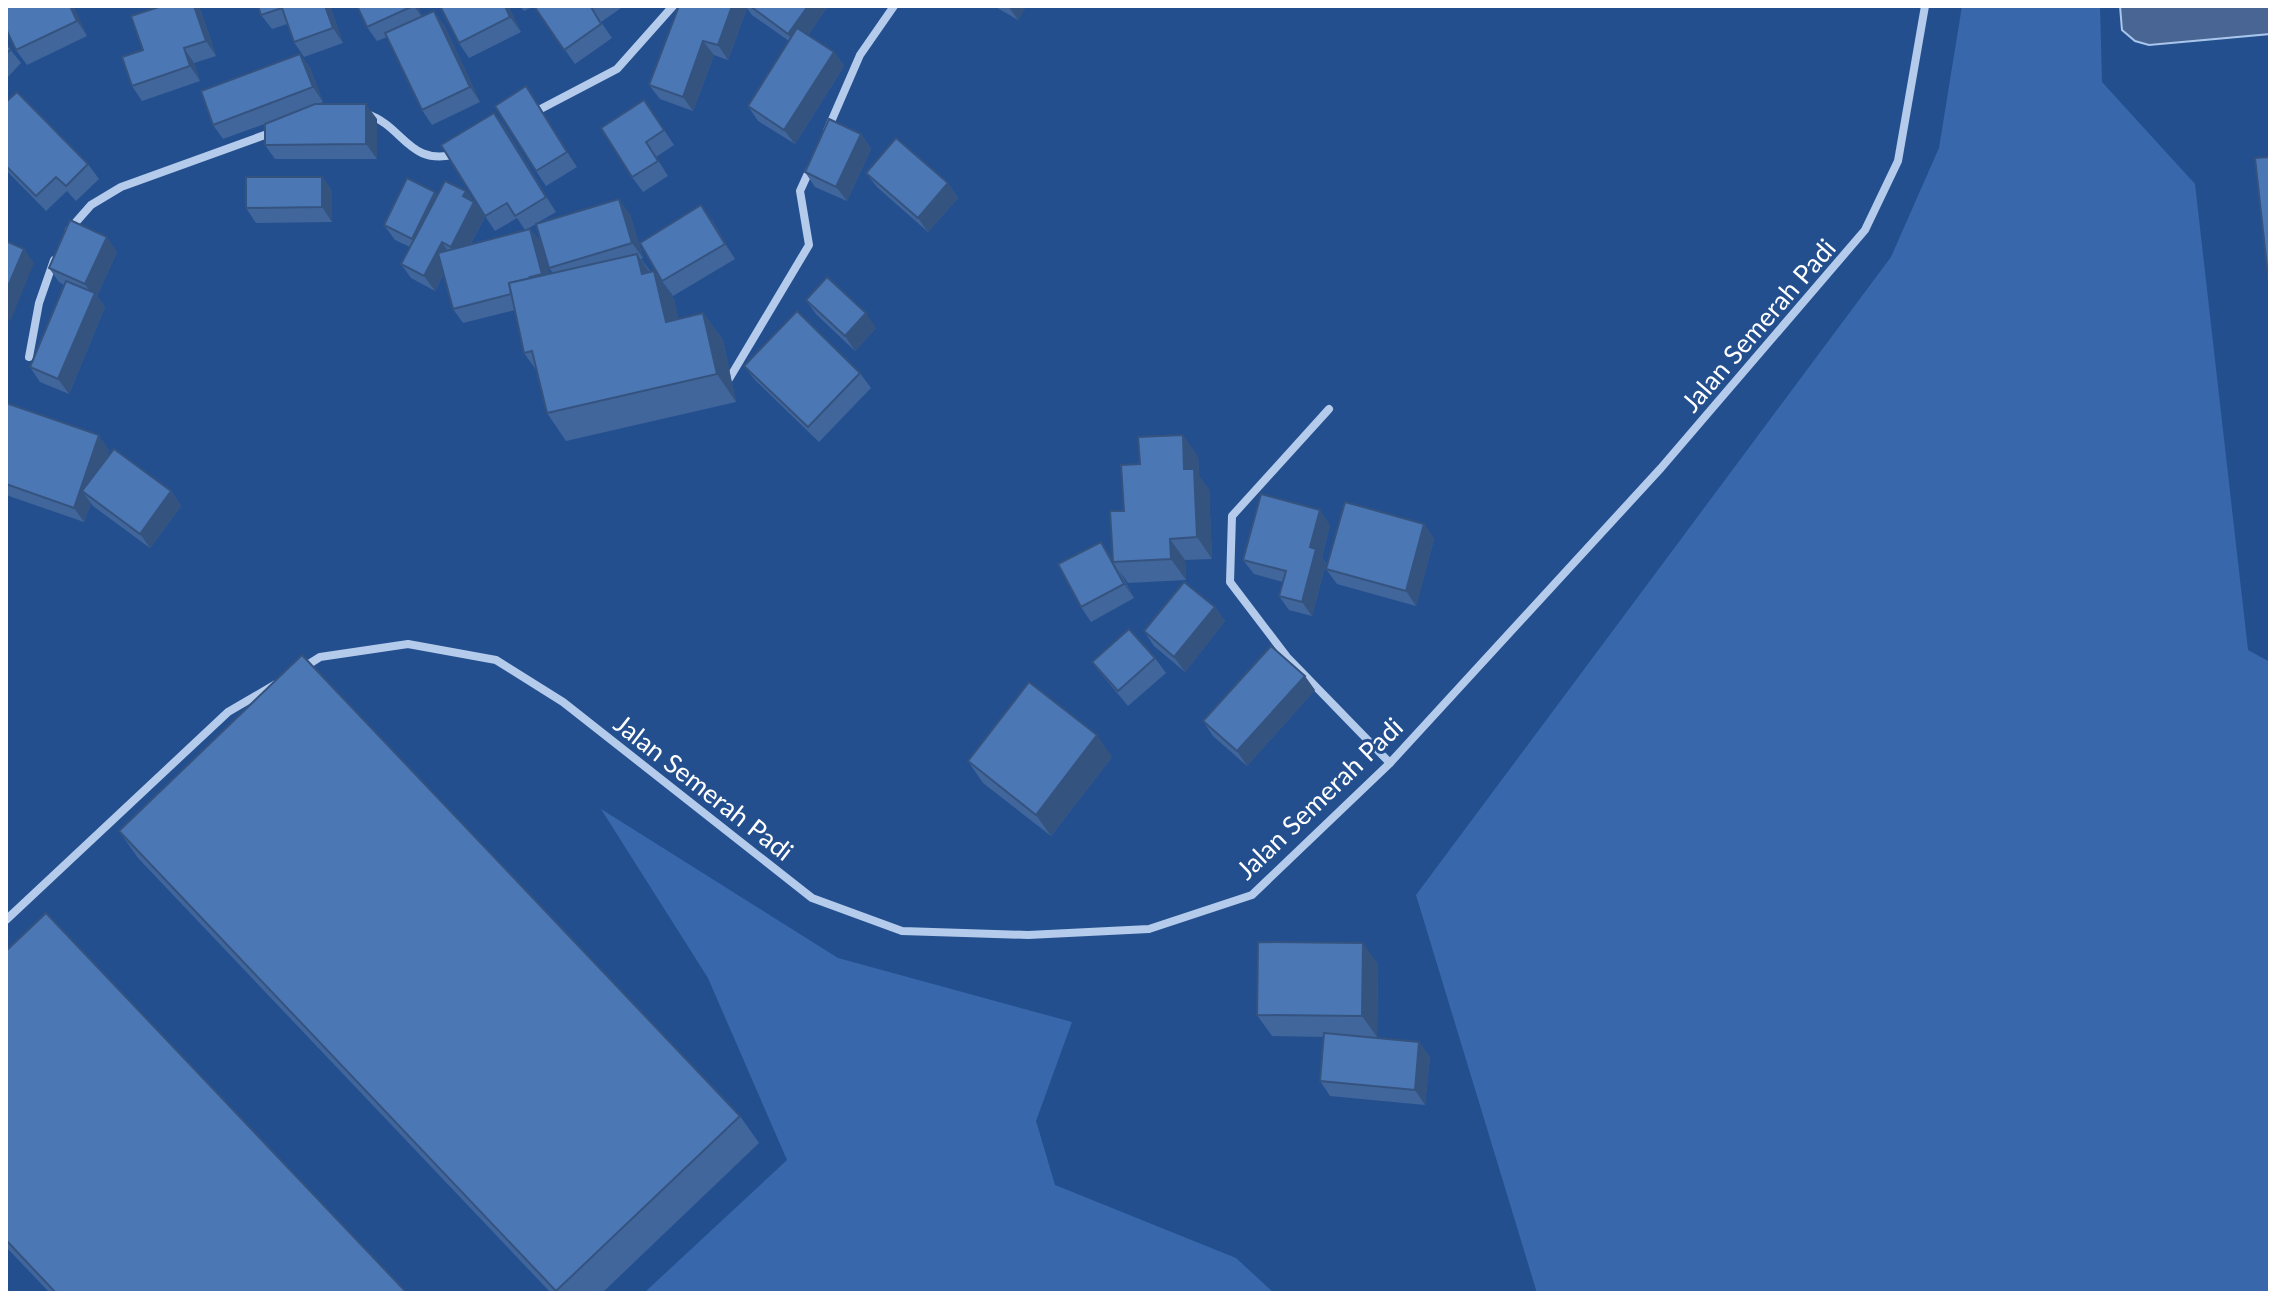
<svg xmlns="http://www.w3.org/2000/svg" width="2276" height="1299" font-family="Lato,sans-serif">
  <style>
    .green { fill: #3868ab }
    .water { fill: #486593; stroke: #a8c5ec; stroke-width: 2 }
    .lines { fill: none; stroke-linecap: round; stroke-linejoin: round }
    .street { stroke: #b4cbeb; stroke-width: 8 }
    .wall { fill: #41669c; fill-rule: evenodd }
    .shaded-wall { fill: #35537f }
    .building { fill: #4c77b5; stroke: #35537f; stroke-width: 2 }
    .labels { text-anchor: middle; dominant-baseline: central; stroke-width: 6; stroke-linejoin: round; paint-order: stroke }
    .street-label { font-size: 26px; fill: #fff; stroke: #244f8e }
  </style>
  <rect width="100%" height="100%" fill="#244f8e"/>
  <!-- green -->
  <g class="green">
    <path d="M1962,6H2100L2102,82L2195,184L2248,650L2270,662V1293H1537L1416,895L1891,257L1939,148Z"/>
    <path d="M601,809L838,958L1072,1022L1036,1121L1055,1185L1236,1258L1274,1293H644L787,1160L708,978Z"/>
  </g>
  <!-- water -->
  <path class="water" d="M2120,6H2270V34L2149,45L2135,41L2122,30Z"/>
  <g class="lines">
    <!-- street -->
    <g class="street">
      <path d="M533,113L617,69L673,6"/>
      <path d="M367,114C405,127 408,167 457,154"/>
      <path d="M827,131L860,55L894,6"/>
      <path d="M69,230L91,205L121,187L273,132"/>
      <path d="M29,357L39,303L54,260"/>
      <path d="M729,379L809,245L800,191L810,169"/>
      <path d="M1329,409L1232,516L1230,582L1287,657L1390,763"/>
      <path d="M301,669L320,657L408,644L496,660L563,702L812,898L902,931L1028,935L1149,929L1252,895L1390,763L1661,468L1865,230L1898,161L1925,6"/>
      <path d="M6,920L228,712L276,684"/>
    </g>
  </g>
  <!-- wall -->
  <g class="wall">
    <path d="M6,6H73L87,36L27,65L16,50Z"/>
    <path d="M162,6H197L201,11L216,56L194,63L200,81L142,101L132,86L143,50Z"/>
    <path d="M258,6H330L343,43L304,57L294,42L287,24L272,29L261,15Z"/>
    <path d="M357,6H418L422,16L444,25L480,102L432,125L422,110L387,37L377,41L367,27Z"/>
    <path d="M440,6H508L521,32L469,58L459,43Z"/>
    <path d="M520,6H534L524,11Z"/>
    <path d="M534,6H624L601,22L612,38L575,64Z"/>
    <path d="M679,6H828L808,35L834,52L844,66L795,144L758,121L748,106L789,41L752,15L747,8L728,60L714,55L693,111L660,99L649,85Z"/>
    <path d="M994,6H1026L1018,20Z"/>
    <path d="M6,44L21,63L6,79Z"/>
    <path d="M300,54L310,68L323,102L317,104L377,119V159H275L265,145L273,121L223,139L213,125Z"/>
    <path d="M526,86L577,167L546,186L536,171Z"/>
    <path d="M644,100L674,145L656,157L668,176L643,192L632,177Z"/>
    <path d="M6,102L88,164L99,179L76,201L67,191L46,211L6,170Z"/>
    <path d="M494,113L505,127L556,212L537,223L630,214L643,258L641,259L651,272L654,271L674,299L678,319L703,313L723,340L736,402L566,441L547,413L537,371L524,353L515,310L463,323L453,309L444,273L435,291L411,278L401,264L410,247L395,240L384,225L437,195L466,191L485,217L470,245L525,230L517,218L495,231L485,216ZM536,224L549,268L553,273L549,274L541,243L530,229H527Z"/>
    <path d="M861,134L871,149L847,201L815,187L805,172Z"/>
    <path d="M866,173L948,183L958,198L928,232L877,187Z"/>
    <path d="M322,177L332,191V222L256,223L246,208Z"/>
    <path d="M712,220L735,259L673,296L662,281Z"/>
    <path d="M117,252L97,296L105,307L69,394L40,382L30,367L64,285L59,282L49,268Z"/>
    <path d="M806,300L876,328L855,351L816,314Z"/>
    <path d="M744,366L860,373L871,388L819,442L755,380Z"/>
    <path d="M6,403L109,450L106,459L171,491L181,506L150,548L93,506L91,503L84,522L6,495Z"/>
    <path d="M1198,456L1199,476L1209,490L1212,559L1185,560L1186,580L1128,583L1119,570L1134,598L1091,622L1081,607L1112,559L1124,511L1140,464Z"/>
    <path d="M1424,524L1434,539L1416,606L1337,584L1326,569Z"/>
    <path d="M1330,525L1322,557L1326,563L1312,616L1289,610L1279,596L1283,582L1254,574L1243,560Z"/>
    <path d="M1215,607L1225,621L1185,672L1154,646L1144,631Z"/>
    <path d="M1155,658L1166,673L1128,706L1103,676L1092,662Z"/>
    <path d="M1315,690L1247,766L1213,736L1203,721Z"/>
    <path d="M1112,757L1051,836L983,783L968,761Z"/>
    <path d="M119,831L740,1116L759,1143L602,1293H551L138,858Z"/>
    <path d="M6,951L407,1293H50L6,1247Z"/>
    <path d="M1378,964L1377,1037H1366L1419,1042L1430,1057L1425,1105L1330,1096L1320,1081L1324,1037L1272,1036L1257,1015Z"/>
  </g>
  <!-- shaded-wall -->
  <g class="shaded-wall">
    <path d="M70,6H73L87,36L77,21Z"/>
    <path d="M194,6H197L201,11L216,56L206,41Z"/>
    <path d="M325,6H330L343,43L333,28Z"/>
    <path d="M414,6H418L424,20Z"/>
    <path d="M505,6H508L521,32L510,17Z"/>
    <path d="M732,6H746L747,8L728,60L718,45Z"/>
    <path d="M808,6H828L799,48L788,34Z"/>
    <path d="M1008,6H1026L1018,20Z"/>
    <path d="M434,11L444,25L480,102L470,87Z"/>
    <path d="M703,41L714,55L693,111L683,97Z"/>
    <path d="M184,48L194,63L200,81L190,66Z"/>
    <path d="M834,52L844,66L795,144L784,130Z"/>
    <path d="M300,54L310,68L323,102L313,87Z"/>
    <path d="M526,86L536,101L577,167L567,152Z"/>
    <path d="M366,104L377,119V159L366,144Z"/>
    <path d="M494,113L505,127L556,212L546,197Z"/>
    <path d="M861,134L871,149L847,201L836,187Z"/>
    <path d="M322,177L332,191V222L322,207Z"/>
    <path d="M948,183L958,198L928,232L918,218Z"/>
    <path d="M466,191L485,217L461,261L451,247L463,196Z"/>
    <path d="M435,192L446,207L423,254L412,239Z"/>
    <path d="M619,199L630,214L643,258L632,243Z"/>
    <path d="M701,205L712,220L735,259L725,244Z"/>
    <path d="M530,229L541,243L553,288L542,274Z"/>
    <path d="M107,237L117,252L97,296L105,307L69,394L58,379L93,296L85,284Z"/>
    <path d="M442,242L452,257L435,291L424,276Z"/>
    <path d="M24,249L34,263L10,322L6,316V291Z"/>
    <path d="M637,254L656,281L654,271L674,299L685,349L666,322L642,274Z"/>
    <path d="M703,313L723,340L736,402L717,374Z"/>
    <path d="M866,313L876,328L855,351L845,336Z"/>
    <path d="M99,435L109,450L92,499L82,491L91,503L84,522L74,508Z"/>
    <path d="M1183,435L1198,456L1199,476L1209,490L1212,559L1197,537L1184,469Z"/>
    <path d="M171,491L181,506L150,548L140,534Z"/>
    <path d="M1320,510L1330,525L1322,557L1326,563L1312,616L1302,602L1310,547Z"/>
    <path d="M1424,524L1434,539L1416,606L1406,591Z"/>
    <path d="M1170,539L1185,560L1186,580L1171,559Z"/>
    <path d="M1101,542L1111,556L1114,562H1113L1134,598L1124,584Z"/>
    <path d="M1215,607L1225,621L1185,672L1174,657Z"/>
    <path d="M1305,676L1315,690L1247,766L1237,751Z"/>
    <path d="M1097,735L1112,757L1051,836L1036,815Z"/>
    <path d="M1363,943L1378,964L1377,1037L1362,1016Z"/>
    <path d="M1419,1042L1430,1057L1425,1105L1415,1090Z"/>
  </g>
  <!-- building -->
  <g class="building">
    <path d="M6,6H70L77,21L16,50L6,29Z"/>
    <path d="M162,6H194L206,41L184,48L190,66L132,86L122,57L143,50L131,16Z"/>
    <path d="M258,6H325L333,28L294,42L282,8L261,15Z"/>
    <path d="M357,6H413L367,27Z"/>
    <path d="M440,6H505L510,17L459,43Z"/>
    <path d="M534,6H592L591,7L601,24L564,50Z"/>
    <path d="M679,6H732L718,45L703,41L683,97L649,85Z"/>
    <path d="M750,6H808L788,34Z"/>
    <path d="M434,11L470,87L422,110L385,33Z"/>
    <path d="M797,28L834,52L784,130L748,106Z"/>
    <path d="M6,44L11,49L6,54Z"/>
    <path d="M300,54L313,87L213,125L201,91Z"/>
    <path d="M526,86L567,152L536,171L495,106Z"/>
    <path d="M17,92L88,164L66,186L56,177L36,196L6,166V102Z"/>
    <path d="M644,100L664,130L646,142L658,161L632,177L601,128Z"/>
    <path d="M315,104H366V144L265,145V124Z"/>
    <path d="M494,113L546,197L515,216L507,203L485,216L441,145Z"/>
    <path d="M829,119L861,134L836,187L805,172Z"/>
    <path d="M896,138L948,183L918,218L866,173Z"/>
    <path d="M2270,157V294L2255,158Z"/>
    <path d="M246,177H322V207L246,208Z"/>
    <path d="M407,178L435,192L412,239L384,225Z"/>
    <path d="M445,181L466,191L463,196L474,202L451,247L442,242L424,276L401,264Z"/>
    <path d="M619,199L632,243L549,268L536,224Z"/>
    <path d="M701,205L725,244L662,281L640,243Z"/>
    <path d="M70,220L107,237L85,284L49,268Z"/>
    <path d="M530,229L542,274L530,277L531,278L509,283L511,294L453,309L438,253Z"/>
    <path d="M6,241L24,249L6,291Z"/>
    <path d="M637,254L642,274L654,271L666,322L703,313L717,374L547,413L532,351L524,353L509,283Z"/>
    <path d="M827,277L866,313L845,336L806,300Z"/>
    <path d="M66,281L95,293L58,379L30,367Z"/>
    <path d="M797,311L860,373L808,427L744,366Z"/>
    <path d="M6,403L99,435L74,508L6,484Z"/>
    <path d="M1183,435L1184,469H1194L1197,537L1170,539L1171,559L1113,562L1110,511H1124L1121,465L1140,464L1138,437Z"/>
    <path d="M114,449L171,491L140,534L82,491Z"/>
    <path d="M1261,494L1320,510L1310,547L1316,549L1302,602L1279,596L1286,571L1243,560Z"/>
    <path d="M1345,502L1424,524L1406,591L1326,569Z"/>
    <path d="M1101,542L1124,584L1081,607L1058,564Z"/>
    <path d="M1184,582L1215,607L1174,657L1144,631Z"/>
    <path d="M1129,629L1155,658L1118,691L1092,662Z"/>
    <path d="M1271,646L1305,676L1237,751L1203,721Z"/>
    <path d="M302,655L740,1116L556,1291L119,831Z"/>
    <path d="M1029,682L1097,735L1036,815L968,761Z"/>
    <path d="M46,913L407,1293H56L6,1240V951Z"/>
    <path d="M1258,942L1363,943L1362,1016L1257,1015Z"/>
    <path d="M1324,1033L1419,1042L1415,1090L1320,1081Z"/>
  </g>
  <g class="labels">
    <!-- street labels -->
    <g class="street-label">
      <text transform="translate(1758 325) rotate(-49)">Jalan Semerah Padi</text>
      <text transform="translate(704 787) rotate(38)">Jalan Semerah Padi</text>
      <text transform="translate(1319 798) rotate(-44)">Jalan Semerah Padi</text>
    </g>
  </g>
  <!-- border -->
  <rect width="2276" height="1299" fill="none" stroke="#ffffff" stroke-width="16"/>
</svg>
